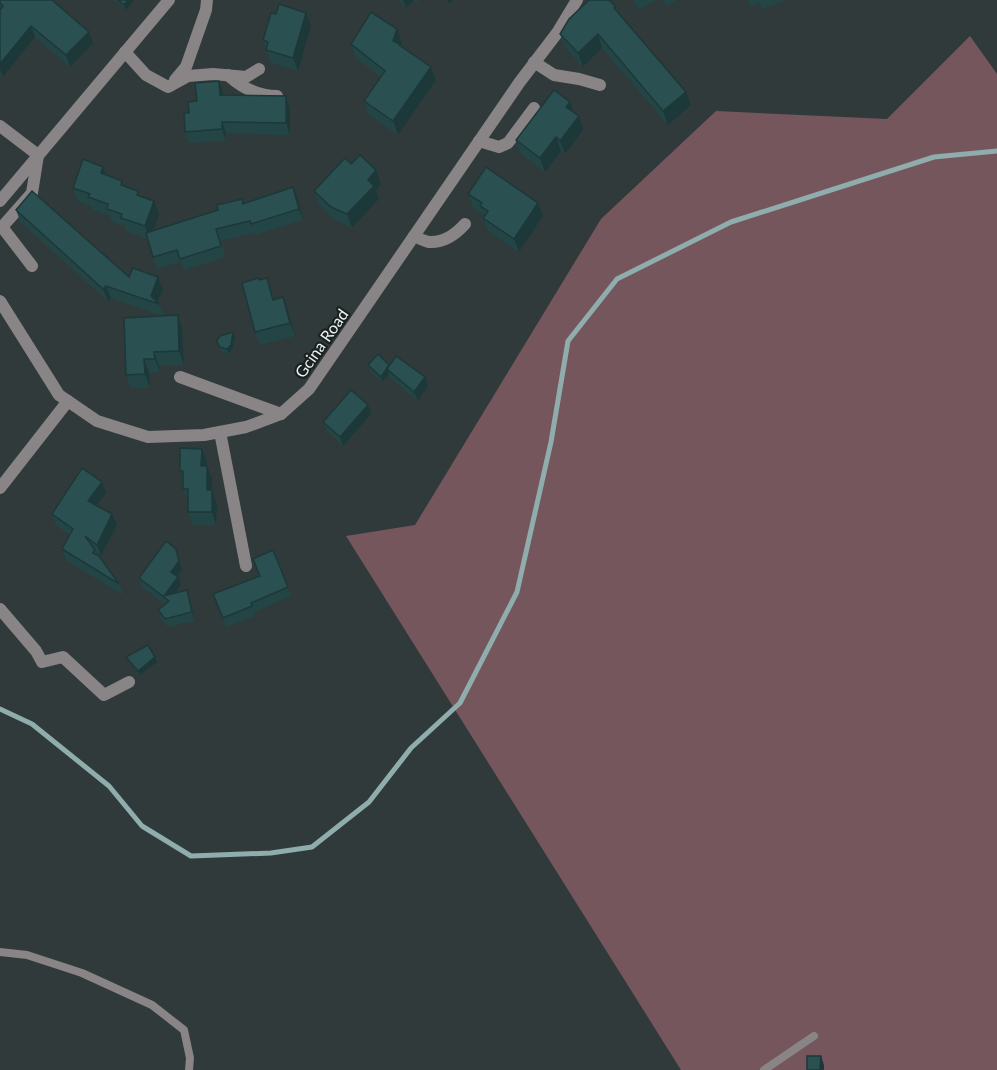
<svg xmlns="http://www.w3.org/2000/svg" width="997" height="1070" font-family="Lato,sans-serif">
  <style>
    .green { fill: #75565d }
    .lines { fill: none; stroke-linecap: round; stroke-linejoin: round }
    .stream { stroke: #8fadad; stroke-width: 5 }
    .lane { stroke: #898485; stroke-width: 8 }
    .street { stroke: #898485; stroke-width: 12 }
    .wall { fill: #244546 }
    .shaded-wall { fill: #1d3839 }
    .building { fill: #2a5051; stroke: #1d3839; stroke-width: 1.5 }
    .labels { text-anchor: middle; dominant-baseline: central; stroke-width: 4.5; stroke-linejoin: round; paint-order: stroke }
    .street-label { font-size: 16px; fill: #ebf2f2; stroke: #1b2020 }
  </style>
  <rect width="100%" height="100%" fill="#303a3a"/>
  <!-- green -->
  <path class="green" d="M970,36L997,74V1070H681L346,536L415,525L601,219L716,111L887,119Z"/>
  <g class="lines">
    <!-- stream -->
    <path class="stream" d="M0,709L32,724L109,786L142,826L191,856L271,853L312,847L369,802L411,748L460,703L517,592L551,442L568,341L617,279L731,222L934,157L997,151"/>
    <!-- lane -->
    <g class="lane">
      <path d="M0,952L27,955L82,973L152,1005L184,1030L190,1058L189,1070"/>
      <path d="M764,1070L814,1036"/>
    </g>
    <!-- street -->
    <g class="street">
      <path d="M125,52L146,75L168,87L188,76L213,74L246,77L259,69"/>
      <path d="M534,62L554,75L579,79L600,85"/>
      <path d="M228,75C242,88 257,96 277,96"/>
      <path d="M175,80L186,67L206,10L207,0"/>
      <path d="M0,126L38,155L32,193L2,227L32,266"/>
      <path d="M479,141L499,147L508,143L534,108"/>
      <path d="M0,201L169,0"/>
      <path d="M414,236C418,238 424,241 429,242C443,243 456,234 465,224"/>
      <path d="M0,301L59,395L97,421L148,437L204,435L246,427L281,414L309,389L519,83L557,33L577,0"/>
      <path d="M180,377L281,414"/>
      <path d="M220,432L246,566"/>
      <path d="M0,488L68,401"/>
      <path d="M0,609L36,651L42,662L63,657L104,695L129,682"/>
    </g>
  </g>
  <!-- wall -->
  <g class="wall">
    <path d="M0,0L93,43L70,67L35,37L3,77L0,74Z"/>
    <path d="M115,0H134L126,10Z"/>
    <path d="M398,0H419L416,3L414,1L406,8Z"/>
    <path d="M633,0H656L639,10Z"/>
    <path d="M663,0H677L666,6Z"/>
    <path d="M748,0H787L762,9L760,3L750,6Z"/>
    <path d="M616,7L618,11L691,105L668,125L602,48L583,67L565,47L560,34Z"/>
    <path d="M306,13L311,26L298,71L271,63L263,40L276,14Z"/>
    <path d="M402,43L401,46L436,80L398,135L369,115L364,101L381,77L356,58L351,44Z"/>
    <path d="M223,92V95L286,96L290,108V135L226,133V141L189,143L185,132L189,113L197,101Z"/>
    <path d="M570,102L574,113L579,116L583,130L565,154L561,151L545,172L521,154L516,140Z"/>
    <path d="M351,164L376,170L381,184L376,190L379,199L352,228L336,220L319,204L314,191Z"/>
    <path d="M106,175L140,196L154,201L159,214L153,231L293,187L298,199L303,220L255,235L254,233L220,241L226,257L184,270L181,261L157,269L147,239L126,231L124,226L112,222L110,216L93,210L91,206L78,201L73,188Z"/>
    <path d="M468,194L538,203L543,216L519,252L488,231L483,218L484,216L483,214L473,207Z"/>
    <path d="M16,210L129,277H158L163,290L158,303L159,304L164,316L182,329L184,365L159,366L160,372L149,373L150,388H131L126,375L162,316L111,298L108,301L21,223Z"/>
    <path d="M272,291L274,300L283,297L288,311L295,336L260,345L255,332Z"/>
    <path d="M233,332L235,337L232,350L228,353H223L220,350L218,345Z"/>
    <path d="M368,365H389L428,386L418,401L390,378L389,374L382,382L370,370Z"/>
    <path d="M368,405L371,414L343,446L327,431L323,422Z"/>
    <path d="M202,449L207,462L206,466L212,479V491L217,504L216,525H193L188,512V502L183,489V480L180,471Z"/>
    <path d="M102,482L106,493L97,506L117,525L101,556L96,552L119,584L123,595L66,560L62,549L70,535L56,525L52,514Z"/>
    <path d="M176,549L182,570L177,577L181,585L175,593L190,599L195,621L168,627L161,619L158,610L165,604L142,587L139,578Z"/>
    <path d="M273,550L291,596L254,612L255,616L226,627L213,594L260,576Z"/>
    <path d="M126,657H155L157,662L140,675L128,661Z"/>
  </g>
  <!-- shaded-wall -->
  <g class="shaded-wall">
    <path d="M128,0H134L126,10L124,5Z"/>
    <path d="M403,0H414V1L406,8Z"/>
    <path d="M448,0H453L449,4Z"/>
    <path d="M306,13L311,26L298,71L293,58Z"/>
    <path d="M31,26L35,37L3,77L0,69V64Z"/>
    <path d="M397,29L402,43L400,46L393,41Z"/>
    <path d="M89,32L93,43L70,67L66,55Z"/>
    <path d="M598,34L602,48L583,67L578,53Z"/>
    <path d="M431,67L436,80L398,135L393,121Z"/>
    <path d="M219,81L223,92L224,106L220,95Z"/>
    <path d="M686,92L691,105L668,125L663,111Z"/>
    <path d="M286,96L290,108V135L286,123Z"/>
    <path d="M570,102L575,115L566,107Z"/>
    <path d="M579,116L583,130L565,154L560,141Z"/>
    <path d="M222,122L226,133V141L222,129Z"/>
    <path d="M556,137L561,151L545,172L540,158Z"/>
    <path d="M103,167L108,180L101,173Z"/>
    <path d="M376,170L381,184L376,190L379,199L352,228L347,214L368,180Z"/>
    <path d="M293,187L298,199L303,220L299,209Z"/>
    <path d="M154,201L159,214L150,240L145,226Z"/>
    <path d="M538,203L543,216L519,252L514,239Z"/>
    <path d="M158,277L163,290L157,303L151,296Z"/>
    <path d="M106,286L111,298L108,301L103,289Z"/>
    <path d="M283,297L288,311L295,336L290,323Z"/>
    <path d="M178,315L182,329L184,365L179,351Z"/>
    <path d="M233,332L235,337L232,350L228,353L227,349Z"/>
    <path d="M154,352L159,366L160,372L155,359Z"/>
    <path d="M144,359L149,373L150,388L145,374Z"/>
    <path d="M387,369L389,374L382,382L381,377Z"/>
    <path d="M425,377L428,386L418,401L414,392Z"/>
    <path d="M368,405L371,414L343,446L340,437Z"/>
    <path d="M202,449L207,462L206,479L201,466Z"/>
    <path d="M207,466L212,479V491L217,504L216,525L212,512L207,490Z"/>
    <path d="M102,482L106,493L92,512L88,501Z"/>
    <path d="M112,514L117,525L101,556L97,545Z"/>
    <path d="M176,549L182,570L174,580L171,572Z"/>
    <path d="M178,577L181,585L169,602L164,596Z"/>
    <path d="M187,590L190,599L195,621L192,612Z"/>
    <path d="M155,657L157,662L140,675L138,671Z"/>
    <path d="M821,1056L824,1065V1070H820Z"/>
  </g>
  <!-- building -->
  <g class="building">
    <path d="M0,0H52L89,32L66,55L31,26L0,64V10L3,6L0,3Z"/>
    <path d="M118,0H128L124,5Z"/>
    <path d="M589,0H609L616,7L614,8L686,92L663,111L598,34L578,53L560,34L569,19Z"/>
    <path d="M279,4L306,13L293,58L266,50L268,42L263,40L271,13L276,14Z"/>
    <path d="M371,12L397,29L393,41L400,44L399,45L431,67L393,121L364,101L385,71L351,44Z"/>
    <path d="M219,81L220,95L286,96V123L222,122V129L185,132L184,113H189L188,102L197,101L195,83Z"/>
    <path d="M554,90L570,102L566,107L579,116L560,141L556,137L540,158L516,140Z"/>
    <path d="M360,155L376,170L368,180L374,186L347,214L331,207L314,191L345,158L351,164Z"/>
    <path d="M83,159L103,167L101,173L122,181L121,185L138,191L137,195L154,201L145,226L121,218L122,214L107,209L108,204L88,197L90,194L73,188Z"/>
    <path d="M486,167L538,203L514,239L483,218L488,211L480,206L482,203L468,194Z"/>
    <path d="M293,187L299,209L251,224L250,221L216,229L221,246L180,259L177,250L153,257L146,233L218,210L217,205L242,199L243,204Z"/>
    <path d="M32,191L129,277L133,268L158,277L151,296L159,304L106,286L103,289L16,210Z"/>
    <path d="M258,278L259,280L267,278L273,300L283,297L290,323L255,332L242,283Z"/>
    <path d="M178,315L179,351L154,352L155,359H144L145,374L126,375L124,318Z"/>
    <path d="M233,332L231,345L227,349L222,348L218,345L217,340L220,336Z"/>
    <path d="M378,354L389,365L381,377L368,365Z"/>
    <path d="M396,356L425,377L414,392L387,369Z"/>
    <path d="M351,390L368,405L340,437L323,422Z"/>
    <path d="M180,448L202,449L201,466H207V490H212V512H188V489H183V471H180Z"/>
    <path d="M82,468L102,482L88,501L112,514L97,545L85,536L95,550L93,553L99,556L119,584L62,549L73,529L52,514Z"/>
    <path d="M166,541L176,549L179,561L171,572L178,577L164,596L187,590L192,612L165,619L158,610L169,601L139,578Z"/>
    <path d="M273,550L288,587L251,603L252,606L223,618L213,594L260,576L253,559Z"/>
    <path d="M148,645L155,657L138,671L126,657Z"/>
    <path d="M807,1056H821L820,1070H807Z"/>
  </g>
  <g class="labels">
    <!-- street labels -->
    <g class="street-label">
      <text transform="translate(321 343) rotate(-55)">Gcina Road</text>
    </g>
  </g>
</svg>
